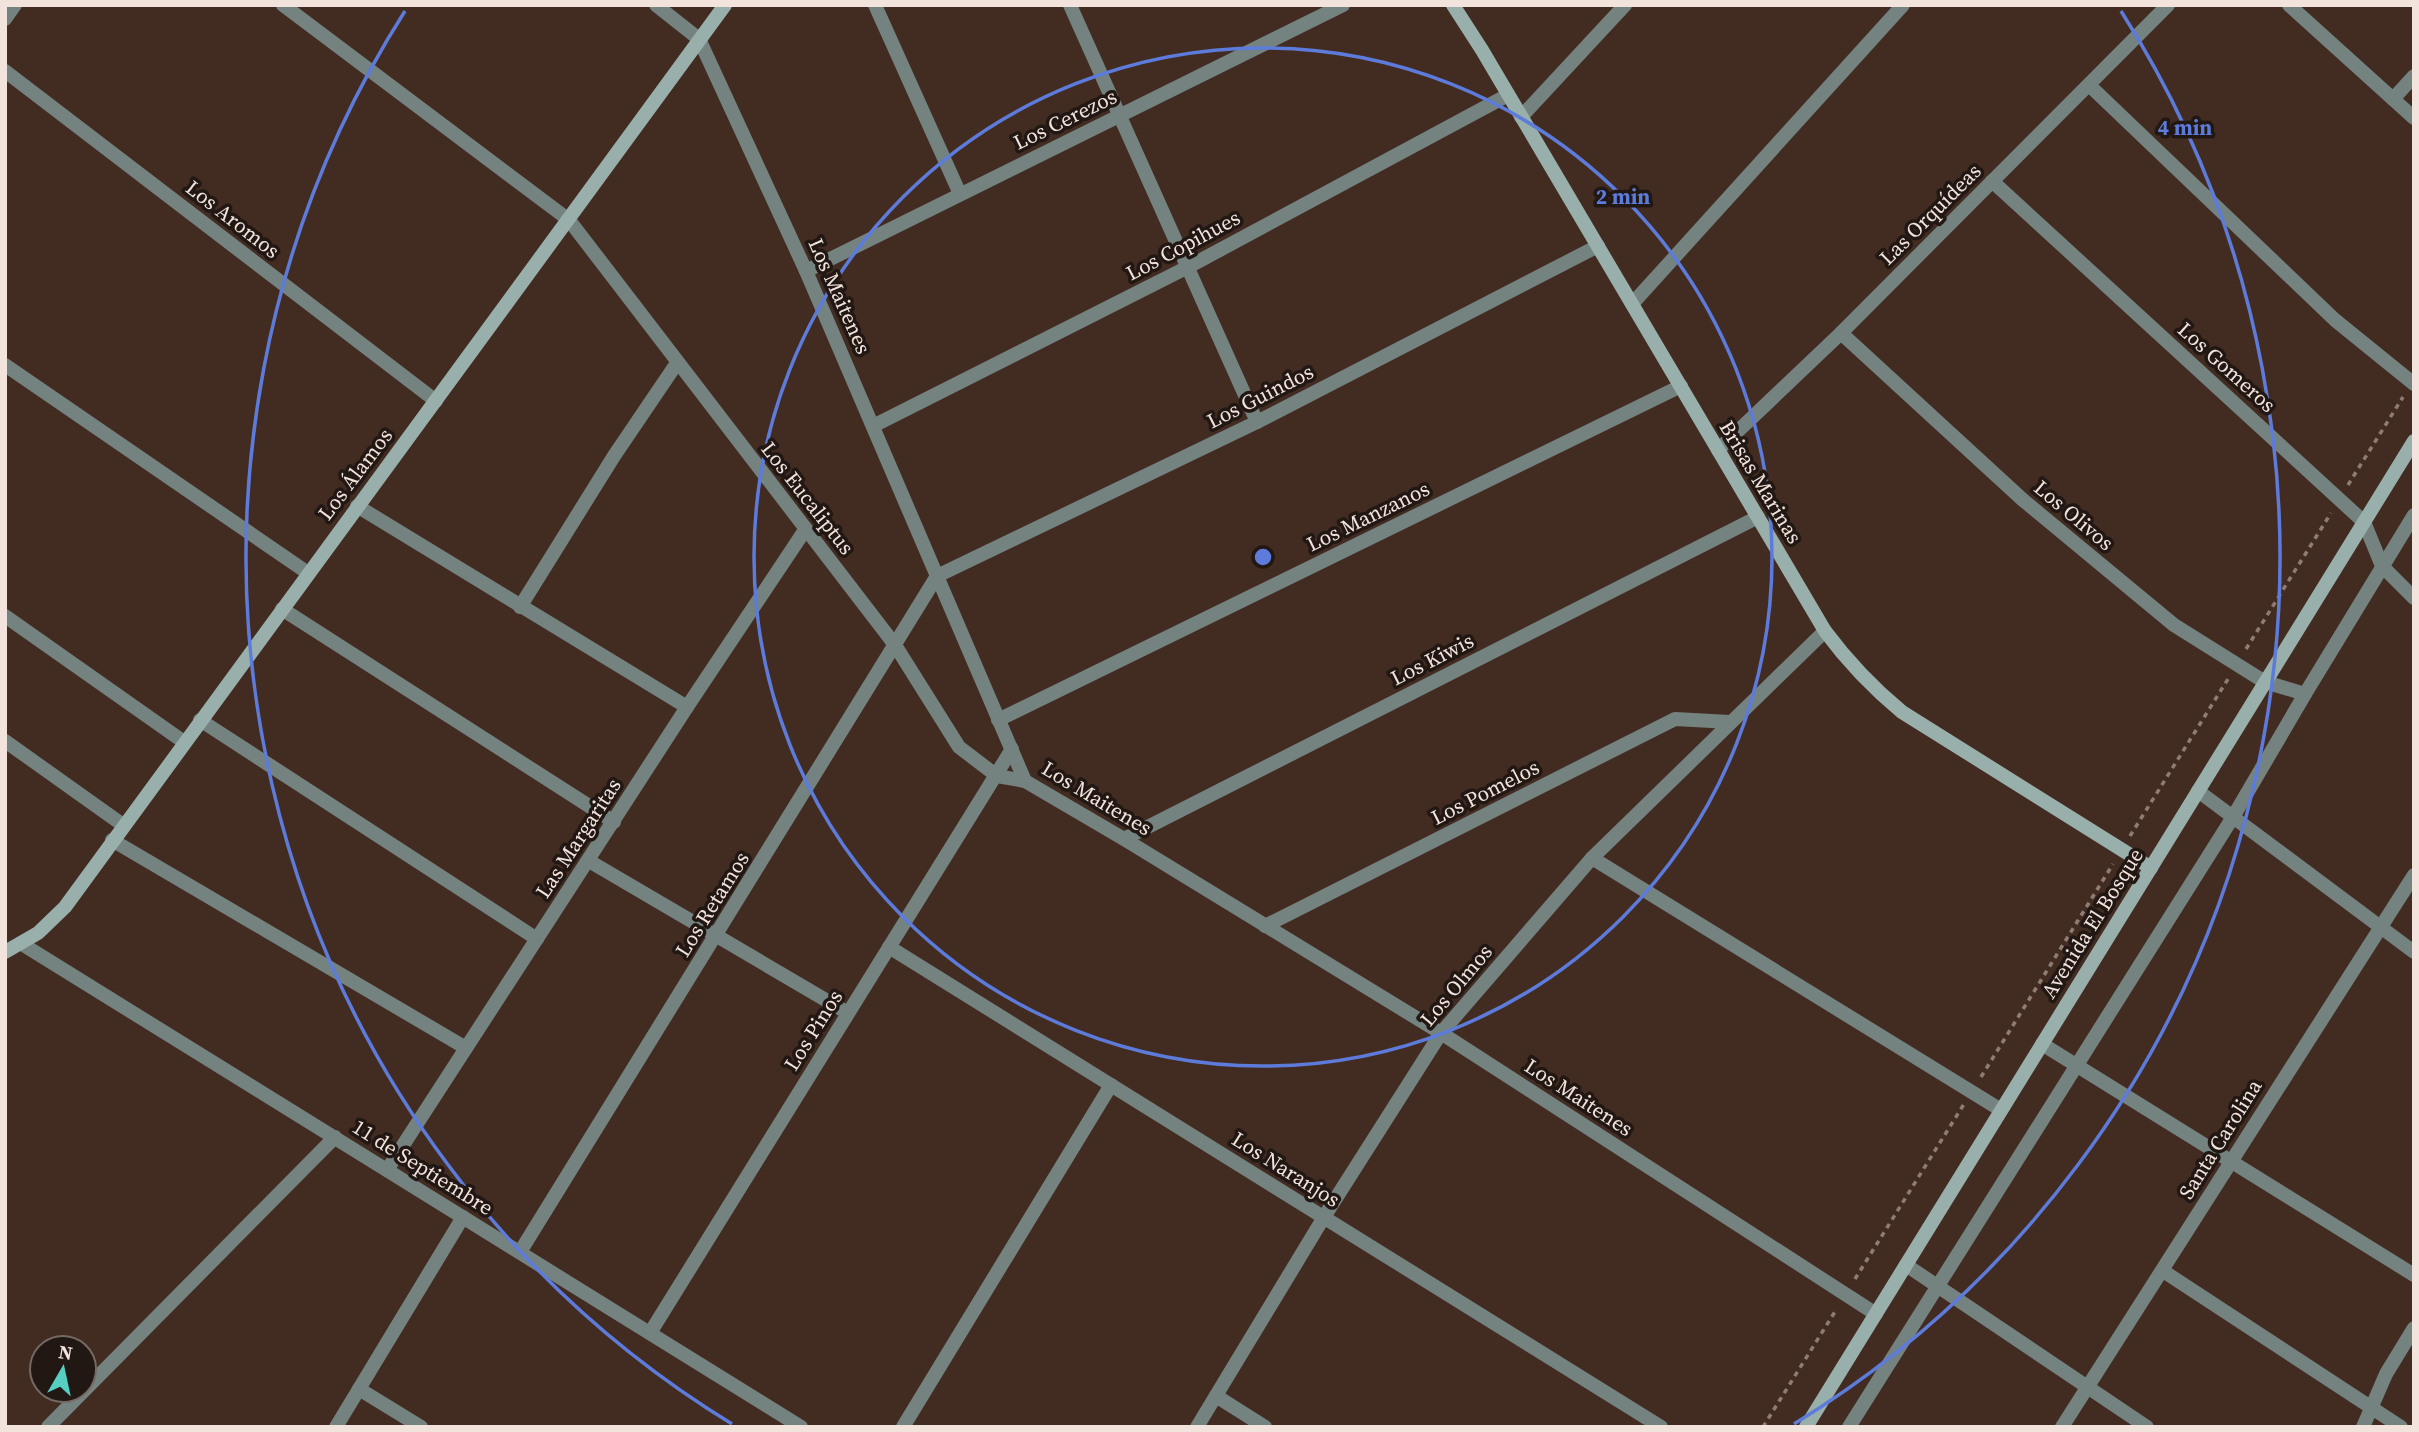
<svg xmlns="http://www.w3.org/2000/svg" width="2419" height="1432" font-family="'Source Serif 4',serif">
  <style>
    .lines { fill: none; stroke-linecap: round; stroke-linejoin: round }
    .path { stroke: #8f7c73; stroke-width: 3.5; stroke-dasharray: 5 5; stroke-linecap: butt }
    .street { stroke: #748280; stroke-width: 14 }
    .secondary { stroke: #99afac; stroke-width: 14 }
    .ring { fill: none; stroke: #5d7bda; stroke-width: 3.5 }
    .labels { text-anchor: middle; dominant-baseline: central; stroke-width: 7; stroke-linejoin: round; paint-order: stroke }
    .street-label { font-size: 21px; fill: #f3e3dd; stroke: #211713 }
    .centre { fill: #5d7bda; stroke: #211713; stroke-width: 3.5 }
    .ring-label { font-size: 21px; text-anchor: middle; font-weight: bold; fill: #5d7bda; stroke: #211713; stroke-width: 7; stroke-linejoin: round; paint-order: stroke }
  </style>
  <rect width="100%" height="100%" fill="#422c22"/>
  <g class="lines">
    <!-- path -->
    <g class="path">
      <path d="M2348,485L2403,397"/>
      <path d="M2246,649L2331,513"/>
      <path d="M2130,836L2228,679"/>
      <path d="M1981,1077L2113,864"/>
      <path d="M1855,1279L1964,1104"/>
      <path d="M1763,1427L1836,1310"/>
    </g>
    <!-- street -->
    <g class="street">
      <path d="M283,5L569,220L895,645L959,747L997,776L1025,781"/>
      <path d="M656,5L699,39L806,271L1025,781L1124,839L1441,1033L1876,1314"/>
      <path d="M875,5L960,194"/>
      <path d="M1070,5L1257,422"/>
      <path d="M2289,5L2414,118"/>
      <path d="M5,19L15,5"/>
      <path d="M5,71L436,401"/>
      <path d="M2089,85L2335,320L2414,384"/>
      <path d="M2393,99L2414,76"/>
      <path d="M1521,117L1625,5"/>
      <path d="M1992,181L2364,522L2382,566L2414,598"/>
      <path d="M806,271L1343,5"/>
      <path d="M1632,304L1903,5"/>
      <path d="M1841,333L2023,500L2174,625L2265,682L2305,694"/>
      <path d="M5,365L308,573"/>
      <path d="M873,426L1188,267L1508,95"/>
      <path d="M1718,450L1841,333L2168,5"/>
      <path d="M357,506L687,707"/>
      <path d="M520,607L614,456L677,363"/>
      <path d="M282,609L614,822"/>
      <path d="M5,616L184,742"/>
      <path d="M200,720L537,939"/>
      <path d="M998,720L1681,386"/>
      <path d="M5,741L123,825"/>
      <path d="M2198,791L2414,952"/>
      <path d="M1124,839L1758,517"/>
      <path d="M112,840L466,1048"/>
      <path d="M1592,858L2001,1110"/>
      <path d="M589,861L848,1013"/>
      <path d="M1265,926L1675,719L1730,722"/>
      <path d="M22,944L801,1427"/>
      <path d="M889,947L1661,1427"/>
      <path d="M2042,1044L2414,1275"/>
      <path d="M387,1170L687,707L805,530"/>
      <path d="M520,1252L937,576L1257,422L1598,246"/>
      <path d="M1906,1265L2147,1427"/>
      <path d="M2163,1271L2401,1427"/>
      <path d="M650,1333L1012,749"/>
      <path d="M359,1389L421,1427"/>
      <path d="M1216,1396L1265,1427"/>
      <path d="M48,1427L335,1137"/>
      <path d="M336,1427L463,1217"/>
      <path d="M903,1427L1111,1085"/>
      <path d="M1197,1427L1324,1217L1441,1033L1592,858L1825,631"/>
      <path d="M1849,1427L2233,817L2305,694L2414,515"/>
      <path d="M2062,1427L2414,875"/>
      <path d="M2363,1427L2386,1374L2414,1328"/>
    </g>
    <!-- secondary -->
    <g class="secondary">
      <path d="M1453,5L1482,50L1825,631C1848,662 1873,688 1902,712L2151,868"/>
      <path d="M5,952L38,933L65,907L725,5"/>
      <path d="M1806,1427L2414,441"/>
    </g>
  </g>
  <!-- distance rings -->
  <g class="ring">
    <circle cx="1263" cy="557" r="509"/>
    <path d="M732 1424A1017 1017 0 0 1 405 11M2121 11A1017 1017 0 0 1 1794 1424"/>
  </g>
  <g class="labels">
    <!-- street labels -->
    <g class="street-label">
      <text transform="translate(1065 119) rotate(-26)">Los Cerezos</text>
      <text transform="translate(1930 214) rotate(-45)">Las Orquídeas</text>
      <text transform="translate(233 219) rotate(38)">Los Aromos</text>
      <text transform="translate(1183 245) rotate(-28)">Los Copihues</text>
      <text transform="translate(840 296) rotate(66)">Los Maitenes</text>
      <text transform="translate(2227 367) rotate(42)">Los Gomeros</text>
      <text transform="translate(1260 396) rotate(-27)">Los Guindos</text>
      <text transform="translate(355 474) rotate(-53)">Los Álamos</text>
      <text transform="translate(1761 482) rotate(59)">Brisas Marinas</text>
      <text transform="translate(808 498) rotate(52)">Los Eucaliptus</text>
      <text transform="translate(2074 515) rotate(40)">Los Olivos</text>
      <text transform="translate(1368 516) rotate(-26)">Los Manzanos</text>
      <text transform="translate(1432 659) rotate(-27)">Los Kiwis</text>
      <text transform="translate(1485 792) rotate(-27)">Los Pomelos</text>
      <text transform="translate(1097 798) rotate(31)">Los Maitenes</text>
      <text transform="translate(578 838) rotate(-57)">Las Margaritas</text>
      <text transform="translate(712 904) rotate(-58)">Los Retamos</text>
      <text transform="translate(2092 923) rotate(-58)">Avenida El Bosque</text>
      <text transform="translate(1456 985) rotate(-50)">Los Olmos</text>
      <text transform="translate(813 1030) rotate(-58)">Los Pinos</text>
      <text transform="translate(1579 1097) rotate(33)">Los Maitenes</text>
      <text transform="translate(2220 1139) rotate(-58)">Santa Carolina</text>
      <text transform="translate(423 1167) rotate(32)">11 de Septiembre</text>
      <text transform="translate(1286 1169) rotate(32)">Los Naranjos</text>
    </g>
  </g>
  <circle cx="1263" cy="557" r="10" class="centre"/>
  <g class="ring-label">
    <text x="2185" y="135">4 min</text>
    <text x="1623" y="204">2 min</text>
  </g>
  <!-- border -->
  <rect width="2419" height="1432" fill="none" stroke="#f3e3dd" stroke-width="14"/>
  <!-- north arrow -->
  <g transform="translate(63 1369) rotate(9)"><circle r="33" fill="#211713" stroke="#756964" stroke-width="2"/>
  <path d="M0-5L12 26L0 18L-12 26Z" fill="#57cec2"/>
  <text y="-10" font-size="19" font-weight="bold" text-anchor="middle" fill="#f3e3dd">N</text>
  </g>
</svg>
